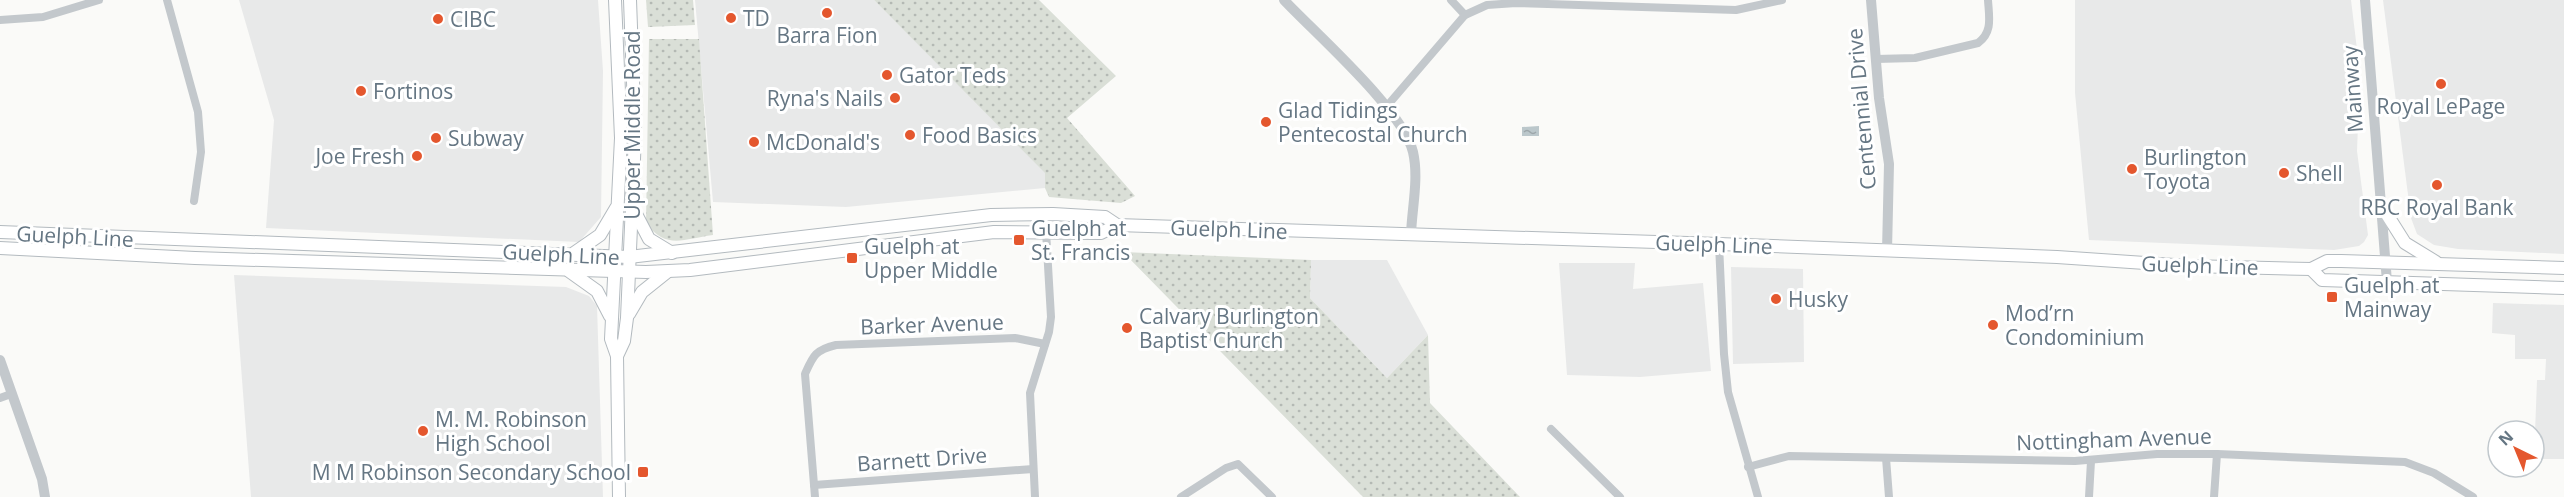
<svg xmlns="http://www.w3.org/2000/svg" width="2564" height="497" font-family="'Open Sans',sans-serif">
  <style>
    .built { fill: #e8e9e9 }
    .grass { fill: url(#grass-dots) }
    .water { fill: url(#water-ripples) }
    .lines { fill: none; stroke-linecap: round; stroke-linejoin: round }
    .secondary-casing { stroke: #b3babf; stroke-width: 14 }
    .minor { stroke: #c3c8cc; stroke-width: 8 }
    .tertiary { stroke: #c3c8cc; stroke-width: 10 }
    .secondary { stroke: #fff; stroke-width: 12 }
    .poi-dot { fill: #e4572e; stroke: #fff; stroke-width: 2 }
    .labels { text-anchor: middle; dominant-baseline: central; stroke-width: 6; stroke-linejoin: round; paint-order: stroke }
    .poi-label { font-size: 21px; fill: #657683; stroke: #fff; text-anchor: start }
    .street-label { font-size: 21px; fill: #657683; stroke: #fff }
  </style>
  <defs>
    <pattern id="grass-dots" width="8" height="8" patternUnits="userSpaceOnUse" patternTransform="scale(1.5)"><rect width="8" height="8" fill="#dadfd7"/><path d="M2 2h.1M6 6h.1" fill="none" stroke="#b4b9b4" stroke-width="1.8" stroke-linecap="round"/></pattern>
    <pattern id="water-ripples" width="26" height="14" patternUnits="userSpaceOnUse" patternTransform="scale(1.5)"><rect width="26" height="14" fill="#bbc7cb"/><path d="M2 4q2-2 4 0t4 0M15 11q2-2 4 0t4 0" fill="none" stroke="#9ca6aa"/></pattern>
  </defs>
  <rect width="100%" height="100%" fill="#fafaf8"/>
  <!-- built -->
  <g class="built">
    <path d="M239,0H598L603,71L601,217L579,242L266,228L274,120Z"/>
    <path d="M695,0H874L1046,173L1045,188L846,207L713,202Z"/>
    <path d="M2075,0H2351L2360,74L2357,151L2368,235L2364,242L2359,246L2334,250L2089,240L2075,93Z"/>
    <path d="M2383,0H2564V254L2458,249L2434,245L2417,234L2411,218Z"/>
    <path d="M1311,260H1387L1428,335L1387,378L1310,298Z"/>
    <path d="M1559,263H1635L1633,289L1703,283L1711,371L1640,377L1567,375Z"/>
    <path d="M1731,267L1803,269L1804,362L1733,364Z"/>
    <path d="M234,275L566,287L589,296L597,306L603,497H251Z"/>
    <path d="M2493,303L2564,305V459H2534L2537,380H2545L2546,359H2515V335L2492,333Z"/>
  </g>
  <!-- grass -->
  <g class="grass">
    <path d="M646,0H693L695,25L648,27Z"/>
    <path d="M874,0H1039L1116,76L1067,118L1135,196L1121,203L1049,197L1045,188V173Z"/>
    <path d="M649,39H699L713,235C683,239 666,250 646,223Z"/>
    <path d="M1123,252L1311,260L1310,298L1387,378L1428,335L1430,403L1520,497H1363Z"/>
  </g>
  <!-- water -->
  <path class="water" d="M1539,126V136H1522V127Z"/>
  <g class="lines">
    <defs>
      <g id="secondary">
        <path d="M615,0L621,138L611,339L617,356L619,497"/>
        <path d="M2381,205L2405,243L2436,262"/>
        <path d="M635,212L649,239L672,253"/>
        <path d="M0,232L629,257L991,215L1053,214L1105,217L1117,225"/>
        <path d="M0,248L195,258L646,272L690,270L994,232L1101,233L1117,225L1719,244L2057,257L2189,266L2311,269L2327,261H2341L2564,268"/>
        <path d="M574,253L600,235L616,208"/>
        <path d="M2311,269L2322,280L2564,288"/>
        <path d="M569,271L597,291L610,316"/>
        <path d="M629,314L642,292L667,272"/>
        <path d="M617,356L624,341L627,318L635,136L630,0"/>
      </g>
    </defs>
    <!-- secondary casing -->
    <use href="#secondary" class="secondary-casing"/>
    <!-- minor -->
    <g class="minor">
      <path d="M167,0L198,112L201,152L194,201"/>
      <path d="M1451,0L1465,15"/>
      <path d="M0,20L43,17L99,0"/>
      <path d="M1876,59L1915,58L1978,43C1993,32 1989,17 1988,0"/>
      <path d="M1387,106L1465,15L1487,5L1516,3L1736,10L1782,0"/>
      <path d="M1719,244L1724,354L1728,392L1758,497"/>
      <path d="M0,398L11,394"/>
      <path d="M1551,429L1620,497"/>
      <path d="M1886,458L1889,497"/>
      <path d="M1748,467L1789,456L2075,461L2157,454H2217L2405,462L2434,473L2473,497"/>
      <path d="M814,485L1033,469"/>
      <path d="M815,497L805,374C813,356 815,350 836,345L1015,338L1045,344"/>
      <path d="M1035,497L1030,393L1049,332L1051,317L1045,214"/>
      <path d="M1181,497L1226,468L1238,464L1272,497"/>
      <path d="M2089,497L2091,461"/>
      <path d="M2214,497L2217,454"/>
    </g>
    <!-- tertiary -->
    <g class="tertiary">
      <path d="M1284,0C1316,34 1403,110 1413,152C1419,178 1412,208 1411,234"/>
      <path d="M1871,0L1879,98L1889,164L1887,251"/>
      <path d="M2365,0L2387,282"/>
      <path d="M0,360L42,479L45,497"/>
    </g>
    <!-- secondary -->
    <use href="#secondary" class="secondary"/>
  </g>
  <!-- markers -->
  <g class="poi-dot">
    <circle cx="827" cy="13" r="6"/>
    <circle cx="731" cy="18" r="6"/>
    <circle cx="438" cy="19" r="6"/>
    <circle cx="887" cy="75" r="6"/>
    <circle cx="2441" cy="84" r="6"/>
    <circle cx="361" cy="91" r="6"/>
    <circle cx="895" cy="98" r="6"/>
    <circle cx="1266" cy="122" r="6"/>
    <circle cx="910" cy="135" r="6"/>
    <circle cx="436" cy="138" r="6"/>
    <circle cx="754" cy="142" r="6"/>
    <circle cx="417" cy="156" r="6"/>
    <circle cx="2132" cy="169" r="6"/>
    <circle cx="2284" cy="173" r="6"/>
    <circle cx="2437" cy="185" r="6"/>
    <rect x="1013" y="234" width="12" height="12" rx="3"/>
    <rect x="846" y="252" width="12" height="12" rx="3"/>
    <rect x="2326" y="291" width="12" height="12" rx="3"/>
    <circle cx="1776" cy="299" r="6"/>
    <circle cx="1993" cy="325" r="6"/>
    <circle cx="1127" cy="328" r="6"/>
    <circle cx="423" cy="431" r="6"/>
    <rect x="637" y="466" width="12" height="12" rx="3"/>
  </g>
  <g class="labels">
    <!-- poi labels -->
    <g class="poi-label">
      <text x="743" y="18">TD</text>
      <text x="450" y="19">CIBC</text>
      <text x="827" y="35" text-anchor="middle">Barra Fion</text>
      <text x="899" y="75">Gator Teds</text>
      <text x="373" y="91">Fortinos</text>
      <text x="883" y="98" text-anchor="end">Ryna's Nails</text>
      <text x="2441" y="106" text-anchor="middle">Royal LePage</text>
      <text x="1278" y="110">Glad Tidings<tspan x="1278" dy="24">Pentecostal Church</tspan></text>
      <text x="922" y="135">Food Basics</text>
      <text x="448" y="138">Subway</text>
      <text x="766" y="142">McDonald's</text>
      <text x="405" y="156" text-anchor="end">Joe Fresh</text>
      <text x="2144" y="157">Burlington<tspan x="2144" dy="24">Toyota</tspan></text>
      <text x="2296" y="173">Shell</text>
      <text x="2437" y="207" text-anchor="middle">RBC Royal Bank</text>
      <text x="1031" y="228">Guelph at<tspan x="1031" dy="24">St. Francis</tspan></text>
      <text x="864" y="246">Guelph at<tspan x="864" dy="24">Upper Middle</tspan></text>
      <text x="2344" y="285">Guelph at<tspan x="2344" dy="24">Mainway</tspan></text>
      <text x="1788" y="299">Husky</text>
      <text x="2005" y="313">Mod’rn<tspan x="2005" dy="24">Condominium</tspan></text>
      <text x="1139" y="316">Calvary Burlington<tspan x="1139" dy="24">Baptist Church</tspan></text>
      <text x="435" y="419">M. M. Robinson<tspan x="435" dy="24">High School</tspan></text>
      <text x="631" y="472" text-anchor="end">M M Robinson Secondary School</text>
    </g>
    <!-- street labels -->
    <g class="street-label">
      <text transform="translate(2352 89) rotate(-94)">Mainway</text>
      <text transform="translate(1861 109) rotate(-95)">Centennial Drive</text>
      <text transform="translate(632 125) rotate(-90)">Upper Middle Road</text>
      <text transform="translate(1229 229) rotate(2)">Guelph Line</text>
      <text transform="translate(75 236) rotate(3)">Guelph Line</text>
      <text transform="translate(1714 244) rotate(2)">Guelph Line</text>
      <text transform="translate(561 254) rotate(3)">Guelph Line</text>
      <text transform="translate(2200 265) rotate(2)">Guelph Line</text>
      <text transform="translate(932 324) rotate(-2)">Barker Avenue</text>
      <text transform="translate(2114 439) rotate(-2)">Nottingham Avenue</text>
      <text transform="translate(922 459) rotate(-4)">Barnett Drive</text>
    </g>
  </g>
  <!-- north arrow -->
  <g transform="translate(2516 449) rotate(317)"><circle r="28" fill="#ffffff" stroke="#c1c8cd" stroke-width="1.5"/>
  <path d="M0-4.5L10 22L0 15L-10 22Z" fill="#e4572e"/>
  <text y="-9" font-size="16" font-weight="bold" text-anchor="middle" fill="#657683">N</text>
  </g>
</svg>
